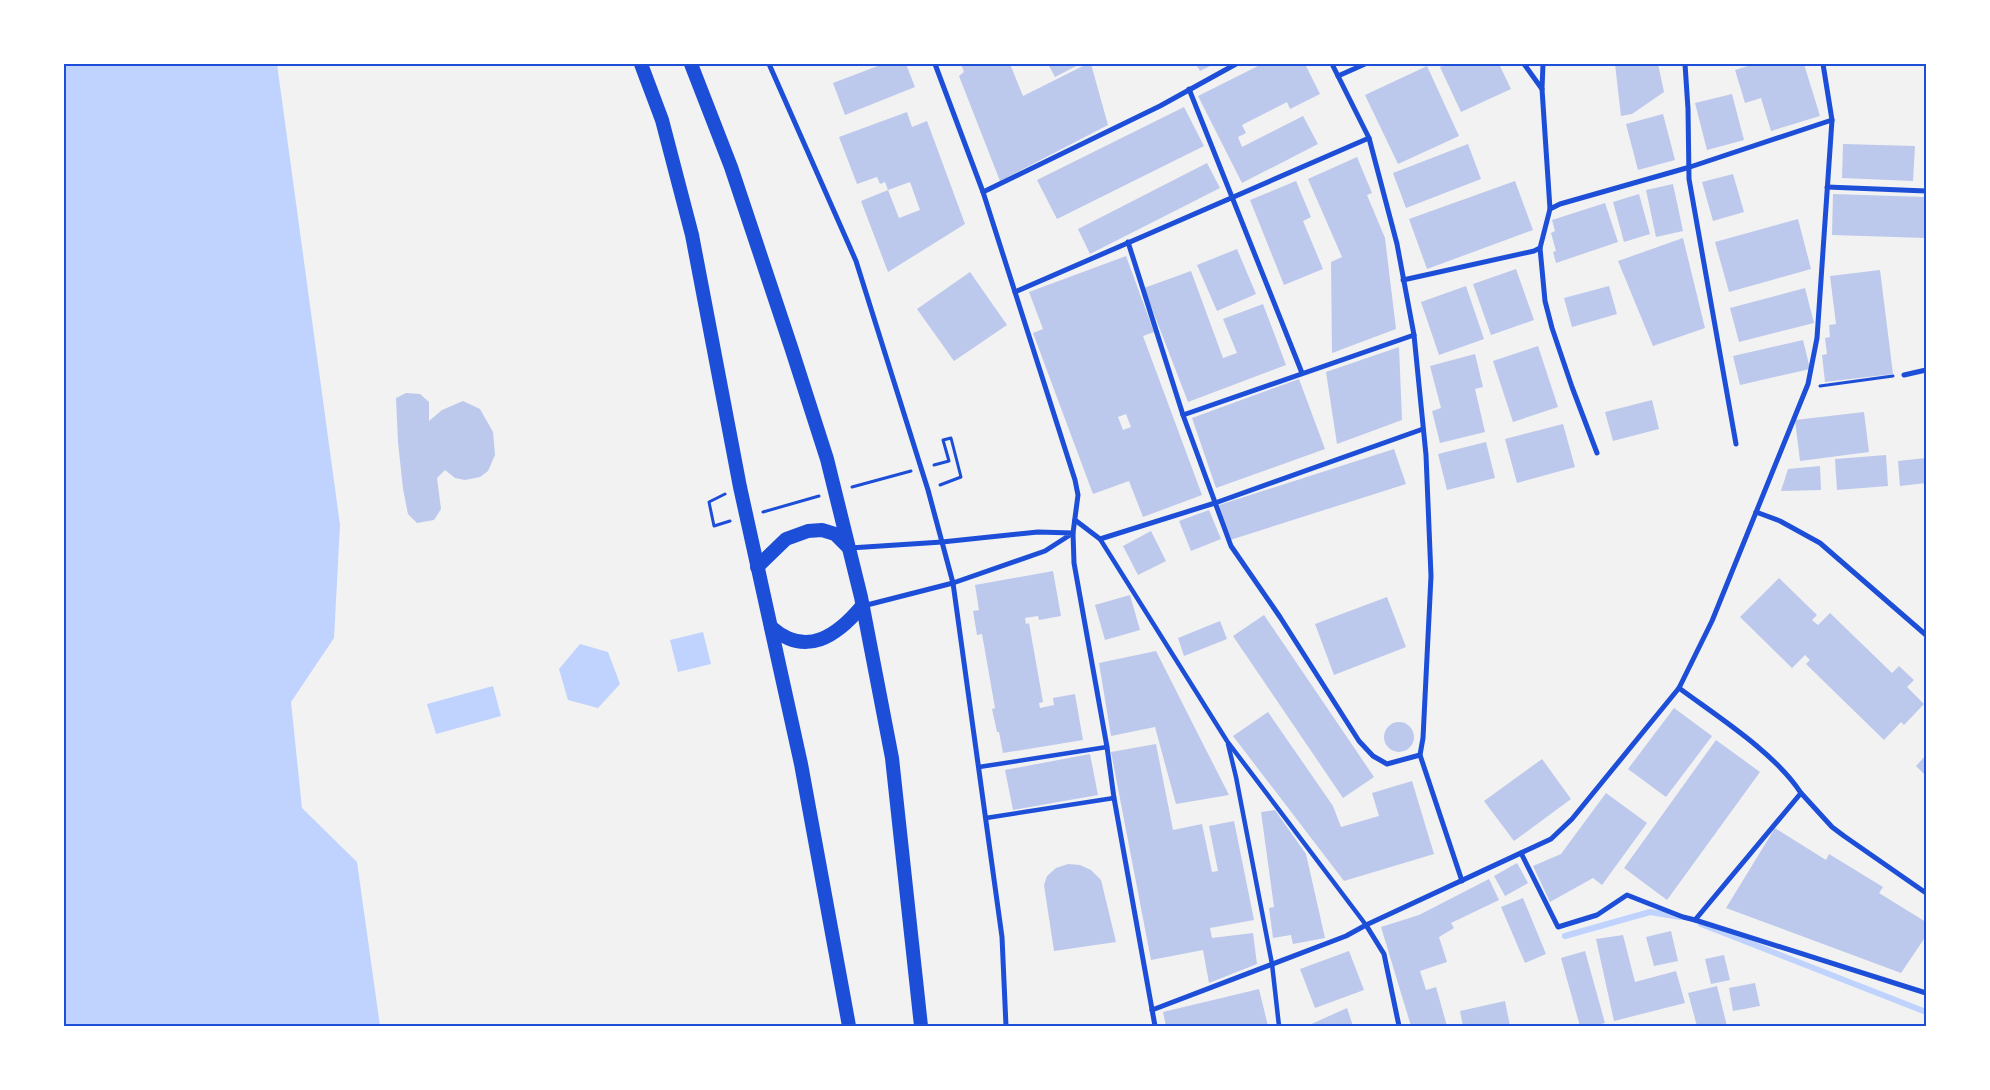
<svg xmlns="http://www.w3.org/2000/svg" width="1990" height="1090" font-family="'Playfair Display',serif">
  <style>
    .water { fill: #bfd3fe }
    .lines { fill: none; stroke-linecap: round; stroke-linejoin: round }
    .stream { stroke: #bfd3fe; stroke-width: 6 }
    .building { fill: #bdc9ec; fill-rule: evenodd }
    .path { stroke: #1d4ed8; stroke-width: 3 }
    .pedestrian { stroke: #1d4ed8; stroke-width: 4.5 }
    .minor { stroke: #1d4ed8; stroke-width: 5 }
    .trunk { stroke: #1d4ed8; stroke-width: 14 }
    .neatline { fill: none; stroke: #1d4ed8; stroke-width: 2 }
  </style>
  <rect width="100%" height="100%" fill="#f2f2f2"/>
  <!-- water -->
  <g class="water">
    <path d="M64,64H277L340,525L334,638L291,702L302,808L357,862L380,1026H64Z"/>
    <path d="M703,632L711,664L678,672L670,640Z"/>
    <path d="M580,644L608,652L620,684L598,708L568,700L559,669Z"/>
    <path d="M493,686L501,716L436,734L427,704Z"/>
  </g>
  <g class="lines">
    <!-- stream -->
    <g class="stream">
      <path d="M1701,924L1926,1012"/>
      <path d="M1565,936L1650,912L1680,917"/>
    </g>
  </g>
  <!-- building -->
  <g class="building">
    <path d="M883,64H906L915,87L845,115L833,83Z"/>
    <path d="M961,64H1010L1023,96L1087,64H1091L1108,125L1000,181L959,76L964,72Z"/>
    <path d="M1048,64H1080L1055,77Z"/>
    <path d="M1196,64H1214L1200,71Z"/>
    <path d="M1262,64H1305L1320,94L1290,109L1287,102L1242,125L1246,133L1238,137L1242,147L1303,116L1318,144L1242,183L1198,96Z"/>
    <path d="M1447,64H1499L1511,89L1461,112L1440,67Z"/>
    <path d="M1615,64H1658L1664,92L1632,114L1621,116Z"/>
    <path d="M1754,64H1804L1820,116L1771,131L1761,98L1745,103L1735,70Z"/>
    <path d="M1427,66L1459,136L1398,164L1365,95Z"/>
    <path d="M1732,94L1744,140L1707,150L1695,103Z"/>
    <path d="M1184,107L1204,146L1057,219L1037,180Z"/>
    <path d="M907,112L912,127L927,121L965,224L888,272L861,201L888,190L899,218L920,210L910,182L888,190L885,182L880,184L877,177L857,184L839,137Z"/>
    <path d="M1663,114L1675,160L1638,170L1626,124Z"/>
    <path d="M1468,144L1481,179L1406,208L1393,173Z"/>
    <path d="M1843,144L1915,146L1913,181L1842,178Z"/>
    <path d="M1357,157L1372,193L1367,195L1385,238L1396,329L1332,353L1331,262L1342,257L1308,179Z"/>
    <path d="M1207,163L1220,188L1090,254L1078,229Z"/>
    <path d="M1733,174L1744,212L1713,221L1702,182Z"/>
    <path d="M1296,181L1311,217L1303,221L1323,269L1284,285L1250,200Z"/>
    <path d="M1515,181L1533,230L1427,269L1409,219Z"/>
    <path d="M1673,184L1683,231L1656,237L1646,190Z"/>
    <path d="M1639,194L1650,234L1624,242L1613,202Z"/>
    <path d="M1833,194L1926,197V238L1832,235Z"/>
    <path d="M1605,203L1618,242L1556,263L1553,252L1556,251L1551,233L1555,231L1552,220Z"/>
    <path d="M1798,219L1811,269L1729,292L1715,242Z"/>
    <path d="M1683,238L1705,328L1653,346L1618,261Z"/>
    <path d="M1237,249L1256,294L1217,311L1197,265Z"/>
    <path d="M1126,256L1154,332L1143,336L1202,495L1143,517L1129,481L1093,494L1033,333L1043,329L1029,292ZM1126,414L1131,427L1123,430L1118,417Z"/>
    <path d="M1516,269L1534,320L1491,335L1473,284Z"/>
    <path d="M1880,270L1893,374L1825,382L1822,355L1827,354L1825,338L1830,337L1829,325L1836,324L1830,276Z"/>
    <path d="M1191,271L1223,358L1237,353L1223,319L1263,304L1286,365L1188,402L1144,288Z"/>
    <path d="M970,272L1007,325L954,361L917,309Z"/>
    <path d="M1466,286L1484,339L1439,355L1421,302Z"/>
    <path d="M1609,286L1617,314L1572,327L1564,298Z"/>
    <path d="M1805,288L1814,323L1739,342L1730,308Z"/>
    <path d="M1803,340L1810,369L1740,385L1733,356Z"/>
    <path d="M1538,346L1558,407L1513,422L1493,361Z"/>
    <path d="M1399,347L1402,420L1337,444L1326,372Z"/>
    <path d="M1475,354L1483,387L1475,389L1485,432L1440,443L1432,411L1441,408L1430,366Z"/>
    <path d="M1299,379L1325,449L1216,488L1192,418Z"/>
    <path d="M406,393L420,394L429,402V421L442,410L463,401L480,409L493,432L495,455L488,471L480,477L465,480L455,478L445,470L437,478L441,509L434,520L417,523L408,514L403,489L398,442L396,398Z"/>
    <path d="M1652,400L1659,429L1613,441L1605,412Z"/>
    <path d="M1864,412L1869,452L1800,461L1795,420Z"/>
    <path d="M1563,424L1575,467L1517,483L1505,439Z"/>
    <path d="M1486,442L1495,478L1447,490L1438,454Z"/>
    <path d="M1394,449L1406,484L1230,540L1219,505Z"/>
    <path d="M1886,455L1888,486L1837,490L1835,459Z"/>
    <path d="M1926,458V483L1900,486L1898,461Z"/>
    <path d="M1820,466L1821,490L1781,491L1788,469Z"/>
    <path d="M1209,510L1221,539L1191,551L1179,521Z"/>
    <path d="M1151,531L1166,561L1138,575L1123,546Z"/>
    <path d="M1053,571L1061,616L1039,620L1038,616L1025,618L1026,624L1029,623L1043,702L1039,703L1040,708L1054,705L1053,698L1075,694L1083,740L1003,753L999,732H997L992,709L995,708L982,634L977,635L973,611L979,610L975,585Z"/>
    <path d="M1779,578L1817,615L1812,620L1818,625L1830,613L1892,673L1899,666L1914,680L1907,687L1924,704L1904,725L1901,722L1884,740L1806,664L1810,660L1805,655L1792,668L1740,617Z"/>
    <path d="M1130,595L1140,630L1105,640L1095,605Z"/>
    <path d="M1387,597L1406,647L1334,675L1315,624Z"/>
    <path d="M1264,615L1374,777L1343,798L1233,636Z"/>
    <path d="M1220,621L1227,639L1184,656L1178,638Z"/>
    <path d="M1156,651L1201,740L1229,795L1176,804L1155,727L1111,736L1099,663Z"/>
    <path d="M1674,708L1712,736L1666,797L1628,769Z"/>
    <path d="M1268,712L1333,806L1341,827L1379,816L1372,793L1412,781L1434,854L1344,881L1233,736Z"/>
    <circle cx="1399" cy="737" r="15"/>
    <path d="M1716,740L1760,772L1667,900L1624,868Z"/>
    <path d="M1156,744L1173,830L1202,824L1212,872L1218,871L1209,826L1234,821L1254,920L1210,928L1212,938L1253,933L1257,964L1209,983L1203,950L1151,960L1111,752Z"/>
    <path d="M1090,754L1098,795L1013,810L1005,770Z"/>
    <path d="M1926,755V776L1916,766Z"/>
    <path d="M1542,759L1571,799L1514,841L1484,801Z"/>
    <path d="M1606,793L1647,823L1602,885L1593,878L1550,902L1533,866L1561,854Z"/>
    <path d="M1275,810L1306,854L1325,938L1293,944L1291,935L1273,938L1269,908L1274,907L1261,812Z"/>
    <path d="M1775,828L1826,860L1829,854L1883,887L1879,893L1926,922V936L1901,973L1726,908Z"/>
    <path d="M1517,863L1528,883L1505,896L1494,876Z"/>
    <path d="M1068,864L1080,865L1091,870L1101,880L1116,942L1054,951L1044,885L1047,876L1056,868Z"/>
    <path d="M1489,879L1499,900L1451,923L1454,928L1439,937L1447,962L1420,971L1426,990L1436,987L1447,1026H1411L1381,927L1419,915Z"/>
    <path d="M1523,898L1546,954L1525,963L1501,907Z"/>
    <path d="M1671,931L1678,961L1654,966L1646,937Z"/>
    <path d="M1623,935L1635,982L1676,971L1685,1003L1614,1021L1596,939Z"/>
    <path d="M1349,951L1364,990L1315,1008L1300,969Z"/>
    <path d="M1585,951L1605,1023L1593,1026H1580L1561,958Z"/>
    <path d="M1724,955L1730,980L1711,984L1705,959Z"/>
    <path d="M1755,983L1760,1006L1733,1011L1729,988Z"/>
    <path d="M1717,986L1727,1026H1697L1688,993Z"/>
    <path d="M1259,989L1268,1026H1166L1163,1012Z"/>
    <path d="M1505,1001L1510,1026H1463L1460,1011Z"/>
    <path d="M1347,1008L1353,1026H1307Z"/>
  </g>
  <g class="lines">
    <!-- path -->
    <g class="path">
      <path d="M1820,386L1893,376"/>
      <path d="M934,465L949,461L943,440L951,438L961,477L940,485"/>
      <path d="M852,487L911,471"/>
      <path d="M725,494L709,502L714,526L730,521"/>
      <path d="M763,512L819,496"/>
    </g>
    <!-- pedestrian -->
    <g class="pedestrian">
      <path d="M1100,539L1227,741L1366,925"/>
      <path d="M1228,744L1236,777L1272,964L1279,1026"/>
      <path d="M979,767L1107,747"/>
      <path d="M986,818L1114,798"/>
    </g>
    <!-- minor -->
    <g class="minor">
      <path d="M769,64L856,261L928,490L953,583L1002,937L1006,1026"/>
      <path d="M935,64L983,192L1075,480L1078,495L1073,533L1074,563L1107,747L1114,798L1155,1026"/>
      <path d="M1332,64L1369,138L1397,244L1414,335L1426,455L1431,576L1423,738L1420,755L1462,881"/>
      <path d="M1524,64L1542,89"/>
      <path d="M1543,64L1542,89L1550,209"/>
      <path d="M1685,64L1688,109L1689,179L1736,444"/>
      <path d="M1338,76L1365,64"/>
      <path d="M1189,89L1302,373"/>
      <path d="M1827,187L1926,191"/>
      <path d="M983,192L1160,106L1236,64"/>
      <path d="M1128,242L1183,415L1231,546L1280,617L1359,741L1373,756L1387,764L1420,755"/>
      <path d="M1540,248L1545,301L1552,328L1572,387L1597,453"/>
      <path d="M1403,280L1534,251L1540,248L1550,209L1560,204L1690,167L1832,120"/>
      <path d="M1015,292L1369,138"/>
      <path d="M1904,375L1926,370"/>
      <path d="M1183,415L1414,335"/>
      <path d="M1756,512L1780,521L1820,543L1926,635"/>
      <path d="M1075,520L1100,539L1215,503L1423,429"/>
      <path d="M850,548L942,542L1038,532L1073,533L1045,551L953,583L863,606"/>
      <path d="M1801,793L1832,827L1844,836L1926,893"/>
      <path d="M1521,853L1558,927L1597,915L1627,895L1683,917L1695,920L1801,793C1774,752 1718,717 1679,688"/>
      <path d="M1695,920L1926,993"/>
      <path d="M1366,925L1384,954L1399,1026"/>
      <path d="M1152,1010L1346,936L1366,925L1551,839L1572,819L1679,688L1712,621L1808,384L1817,338L1832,120L1823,64"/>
    </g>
    <!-- trunk -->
    <g class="trunk">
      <path d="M641,64L662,120L692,235L740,487L801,764L849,1026"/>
      <path d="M691,64L731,167L791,347L827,459L861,597L892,758L921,1026"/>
      <path d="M757,567L786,539L808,531L822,530L835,534L848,547"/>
      <path d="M771,627C806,658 837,636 862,606"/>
    </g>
  </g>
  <!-- border -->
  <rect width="1990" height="1090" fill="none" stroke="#ffffff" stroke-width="130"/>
  <rect x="65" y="65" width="1860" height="960" class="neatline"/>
</svg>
